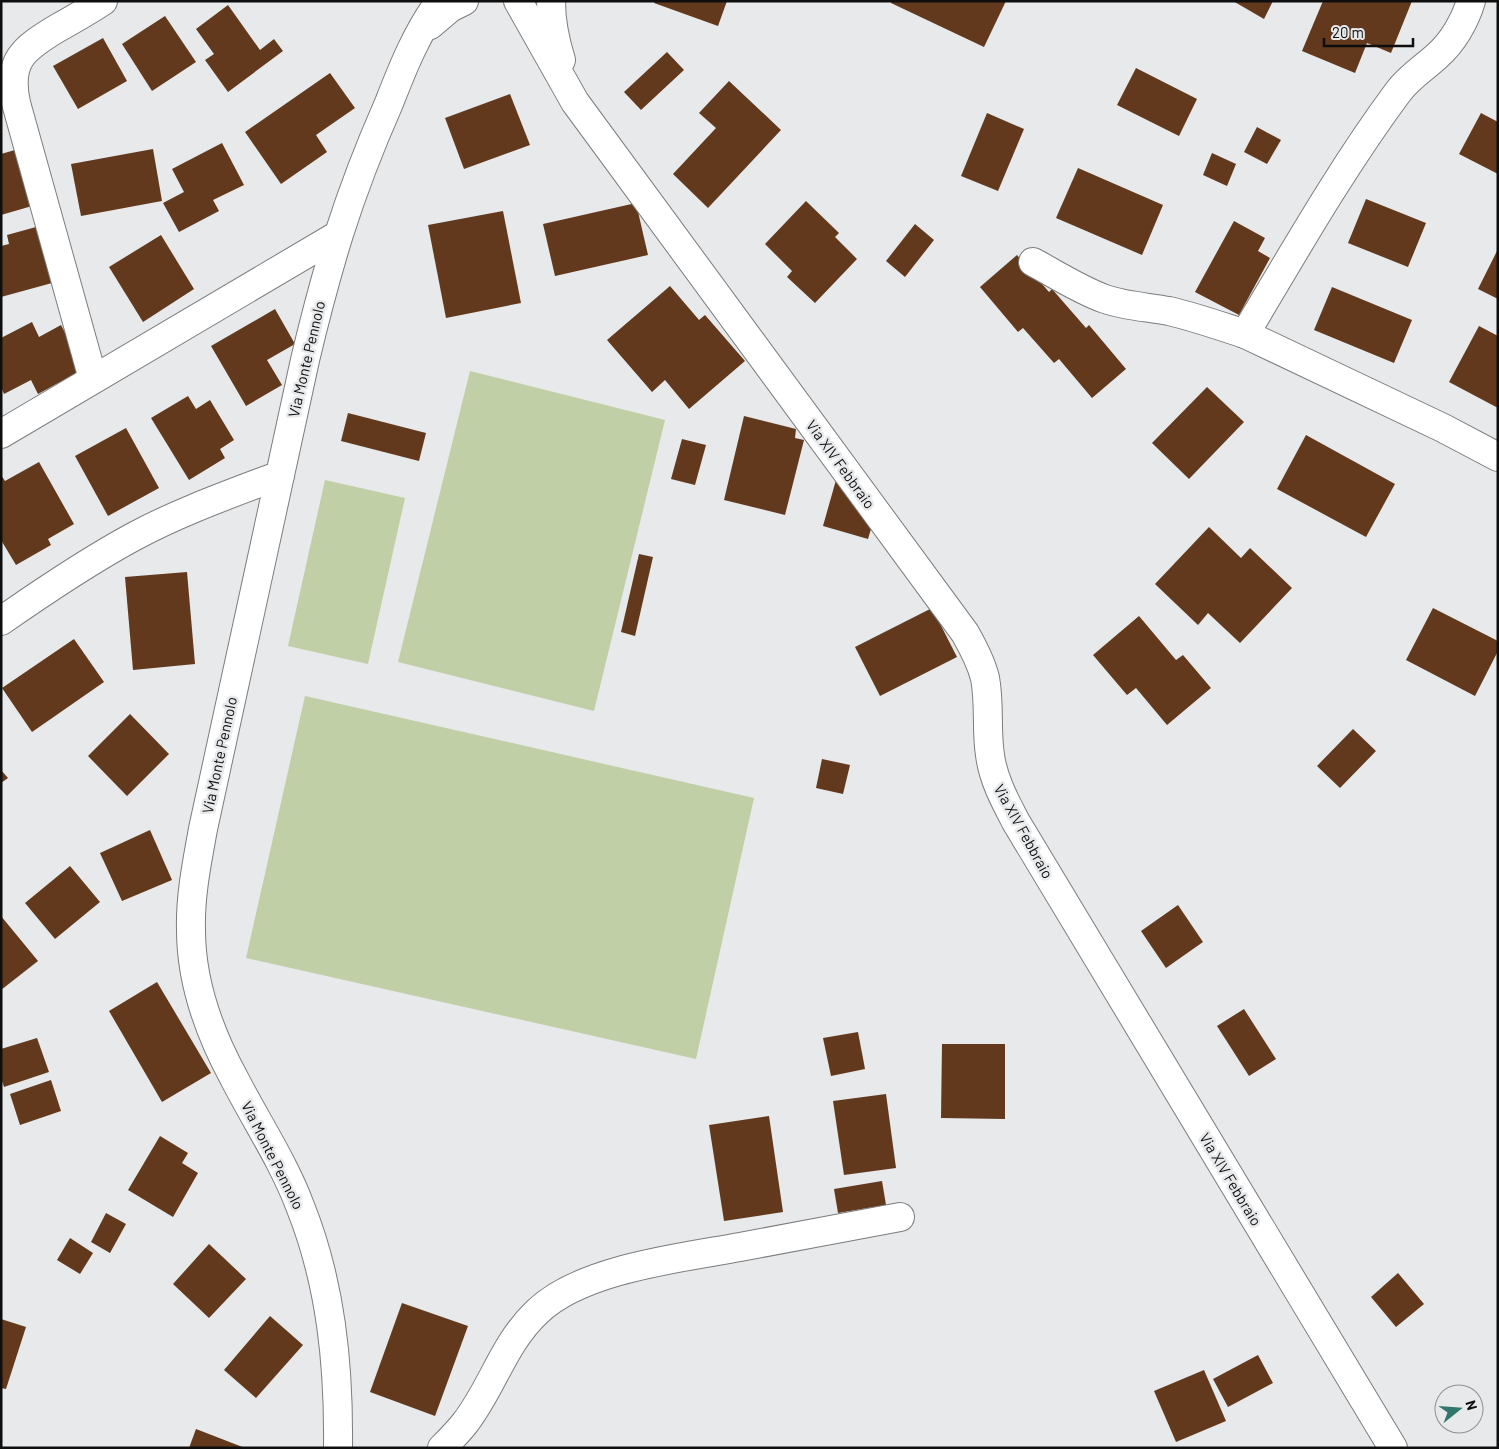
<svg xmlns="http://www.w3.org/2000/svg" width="1499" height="1449" font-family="Barlow,sans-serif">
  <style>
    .green { fill: #c1cfa6 }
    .building { fill: #62391c }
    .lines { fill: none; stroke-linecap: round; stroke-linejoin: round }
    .street-casing { stroke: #7b7c7e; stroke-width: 30 }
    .street { stroke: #fff; stroke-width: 28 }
    .labels { text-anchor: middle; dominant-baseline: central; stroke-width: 5; stroke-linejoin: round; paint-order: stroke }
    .street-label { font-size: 15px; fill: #0e0e0f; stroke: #e7e9eb }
  </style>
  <rect width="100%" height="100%" fill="#e7e9eb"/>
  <!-- green -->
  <g class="green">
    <path d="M470,371L665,420L594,711L398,662Z"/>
    <path d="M325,480L405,498L368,664L288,646Z"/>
    <path d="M305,696L754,798L696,1059L246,958Z"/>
  </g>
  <!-- building -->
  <g class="building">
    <path d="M655,1H727L718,26L654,3Z"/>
    <path d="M891,1H1006L984,47L891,3Z"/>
    <path d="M1233,1H1273L1264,19Z"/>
    <path d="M1323,1H1412L1391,53L1367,43L1355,73L1302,51Z"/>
    <path d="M228,5L260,50L274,39L283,51L228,92L205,60L214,54L196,29Z"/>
    <path d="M165,16L196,62L152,91L122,44Z"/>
    <path d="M103,38L127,81L78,109L53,66Z"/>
    <path d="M667,52L684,70L641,110L624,92Z"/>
    <path d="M1136,68L1197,99L1179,136L1117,105Z"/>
    <path d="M330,73L355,108L316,135L327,152L281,184L245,132Z"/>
    <path d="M729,81L781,130L708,208L673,174L716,128L699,113Z"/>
    <path d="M510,94L530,145L464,169L445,118Z"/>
    <path d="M987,113L1024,129L998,191L961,176Z"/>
    <path d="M1481,113L1498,122V174L1459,154Z"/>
    <path d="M1257,127L1281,140L1267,164L1244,152Z"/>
    <path d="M222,143L244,185L213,200L219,211L179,232L163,203L184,192L172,169Z"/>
    <path d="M153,149L162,201L81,216L71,164Z"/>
    <path d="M15,150L32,206L1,215V154Z"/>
    <path d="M1212,153L1236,164L1227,186L1203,175Z"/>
    <path d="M1078,168L1163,205L1142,255L1056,218Z"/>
    <path d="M1366,199L1426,223L1408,267L1348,243Z"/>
    <path d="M806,201L839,233L835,237L857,259L815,303L787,277L792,271L765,244Z"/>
    <path d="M636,203L648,255L555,276L543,224Z"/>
    <path d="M503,211L521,303L446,318L428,225Z"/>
    <path d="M1234,221L1265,238L1258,251L1270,258L1239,315L1195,292Z"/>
    <path d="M915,224L934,240L905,277L886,261Z"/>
    <path d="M36,227L52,283L1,297V246L9,244L7,235Z"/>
    <path d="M161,235L194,289L143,322L109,267Z"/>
    <path d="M1498,249V299L1478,289Z"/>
    <path d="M1017,255L1049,292L1052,289L1086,328L1089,325L1126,369L1092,398L1059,359L1054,363L1023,328L1018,332L980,287Z"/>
    <path d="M670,286L699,320L705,315L745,361L689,409L665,380L652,392L607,340Z"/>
    <path d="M1332,287L1412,320L1394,363L1314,330Z"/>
    <path d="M275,309L295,344L267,360L282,385L246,406L211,346Z"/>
    <path d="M32,322L39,337L61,325L84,369L38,394L31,380L4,394L1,387V338Z"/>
    <path d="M1479,326L1498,336V408L1449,382Z"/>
    <path d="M1207,387L1244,422L1189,479L1152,443Z"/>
    <path d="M188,396L196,409L210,400L234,440L220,449L225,458L189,480L151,418Z"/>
    <path d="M348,413L426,433L419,461L341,441Z"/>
    <path d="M744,416L796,429L795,438L804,440L785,515L724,500Z"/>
    <path d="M126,428L159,488L108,516L75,456Z"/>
    <path d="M1306,435L1395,484L1366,537L1277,489Z"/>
    <path d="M682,439L706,445L695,485L671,479Z"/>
    <path d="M39,462L74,524L48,539L51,545L16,565L1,540V475L5,481Z"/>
    <path d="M836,480L874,519L868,539L823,526Z"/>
    <path d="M1209,527L1241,558L1250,548L1292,588L1240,643L1208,613L1198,625L1155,584Z"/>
    <path d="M639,554L653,557L635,636L621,632Z"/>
    <path d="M187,572L195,664L133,670L125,577Z"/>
    <path d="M932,608L957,657L880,696L855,647Z"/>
    <path d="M1433,608L1498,641V651L1475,696L1406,660Z"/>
    <path d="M1139,616L1176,660L1183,655L1211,688L1167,725L1136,688L1127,695L1093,655Z"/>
    <path d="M74,639L104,682L32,732L2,688Z"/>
    <path d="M130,714L169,754L127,796L88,756Z"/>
    <path d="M1353,729L1376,751L1340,788L1317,766Z"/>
    <path d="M822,759L850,765L843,794L816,788Z"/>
    <path d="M1,770L8,778L1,783Z"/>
    <path d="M150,830L172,880L122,901L100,853Z"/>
    <path d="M70,866L100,902L55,939L25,903Z"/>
    <path d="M1178,905L1203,942L1166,968L1141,931Z"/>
    <path d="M1,916L38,961L1,990Z"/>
    <path d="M157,982L211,1073L162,1102L109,1011Z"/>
    <path d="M1244,1009L1276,1059L1249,1076L1217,1026Z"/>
    <path d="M858,1032L865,1069L831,1076L823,1038Z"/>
    <path d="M37,1038L49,1072L4,1087L1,1078V1049Z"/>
    <path d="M942,1044H1005V1119L941,1118Z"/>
    <path d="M51,1080L61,1111L20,1125L10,1094Z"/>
    <path d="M886,1094L896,1168L844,1175L833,1101Z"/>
    <path d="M769,1116L783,1212L724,1221L709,1125Z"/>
    <path d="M160,1136L188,1153L182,1163L198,1173L173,1217L128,1190Z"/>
    <path d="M882,1181L886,1205L838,1213L834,1189Z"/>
    <path d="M106,1213L126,1224L110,1253L91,1242Z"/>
    <path d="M70,1238L93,1253L80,1274L57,1260Z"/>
    <path d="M209,1244L246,1279L209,1318L173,1284Z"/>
    <path d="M1398,1273L1424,1304L1396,1327L1371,1297Z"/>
    <path d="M402,1303L468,1326L435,1416L370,1392Z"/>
    <path d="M270,1316L303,1345L256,1398L224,1370Z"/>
    <path d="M1,1319L26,1327L6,1389L1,1388Z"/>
    <path d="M1258,1355L1273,1383L1228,1407L1213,1379Z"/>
    <path d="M1204,1370L1226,1421L1176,1442L1154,1391Z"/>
    <path d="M196,1429L245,1448H189Z"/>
  </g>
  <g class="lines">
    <defs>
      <g id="street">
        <path d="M518,1L575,102L965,633C973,647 981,662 985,678C990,704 986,730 990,755C993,779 1005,801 1016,822L1393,1448"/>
        <path d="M551,1C551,22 555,41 561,60"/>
        <path d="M1471,1C1465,21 1453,42 1437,56C1423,69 1410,76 1398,92C1341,169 1294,252 1245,334L1443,428L1498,457"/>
        <path d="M430,25L450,8L464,1"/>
        <path d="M1033,262C1057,275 1080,290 1105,299C1125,306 1147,307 1169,311C1195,317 1220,326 1245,334"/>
        <path d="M93,379L16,103C7,61 23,49 56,29C72,20 88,11 103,1"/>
        <path d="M1,434L338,235"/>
        <path d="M1,621C44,591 87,562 133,537C179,512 230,494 280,475"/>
        <path d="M338,1448C339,1365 331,1283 300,1206C283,1161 256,1121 234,1078C210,1034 191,981 191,930C190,896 197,862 203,829L305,360C315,318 326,276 339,234C353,190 370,146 389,103C403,67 417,32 440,1"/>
        <path d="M442,1448C450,1440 458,1432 465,1423C493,1387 503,1344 537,1312C581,1269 680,1258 740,1247C793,1237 847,1227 900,1217"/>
      </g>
    </defs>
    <!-- street casing -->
    <use href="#street" class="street-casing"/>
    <!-- street -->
    <use href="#street" class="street"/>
  </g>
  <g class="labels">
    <!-- street labels -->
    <g class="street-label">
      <text transform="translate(306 359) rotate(-77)">Via Monte Pennolo</text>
      <text transform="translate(841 464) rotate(54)">Via XIV Febbraio</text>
      <text transform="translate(219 755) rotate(-78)">Via Monte Pennolo</text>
      <text transform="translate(1024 831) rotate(61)">Via XIV Febbraio</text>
      <text transform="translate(273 1155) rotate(63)">Via Monte Pennolo</text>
      <text transform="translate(1231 1179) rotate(59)">Via XIV Febbraio</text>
    </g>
  </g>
  <!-- border -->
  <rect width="1499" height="1449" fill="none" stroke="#0e0e0f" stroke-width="5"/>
  <!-- north arrow -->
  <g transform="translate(1459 1409) rotate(73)"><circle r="24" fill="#e7e9eb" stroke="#909193"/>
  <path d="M0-4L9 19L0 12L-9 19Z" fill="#32776c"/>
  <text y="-8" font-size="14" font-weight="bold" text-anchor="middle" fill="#0e0e0f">N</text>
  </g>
  <!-- scale -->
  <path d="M1324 38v8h89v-8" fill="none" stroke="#0e0e0f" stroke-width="2.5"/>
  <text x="1332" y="38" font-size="15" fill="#0e0e0f" stroke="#e7e9eb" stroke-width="4" paint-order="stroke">20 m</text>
</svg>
